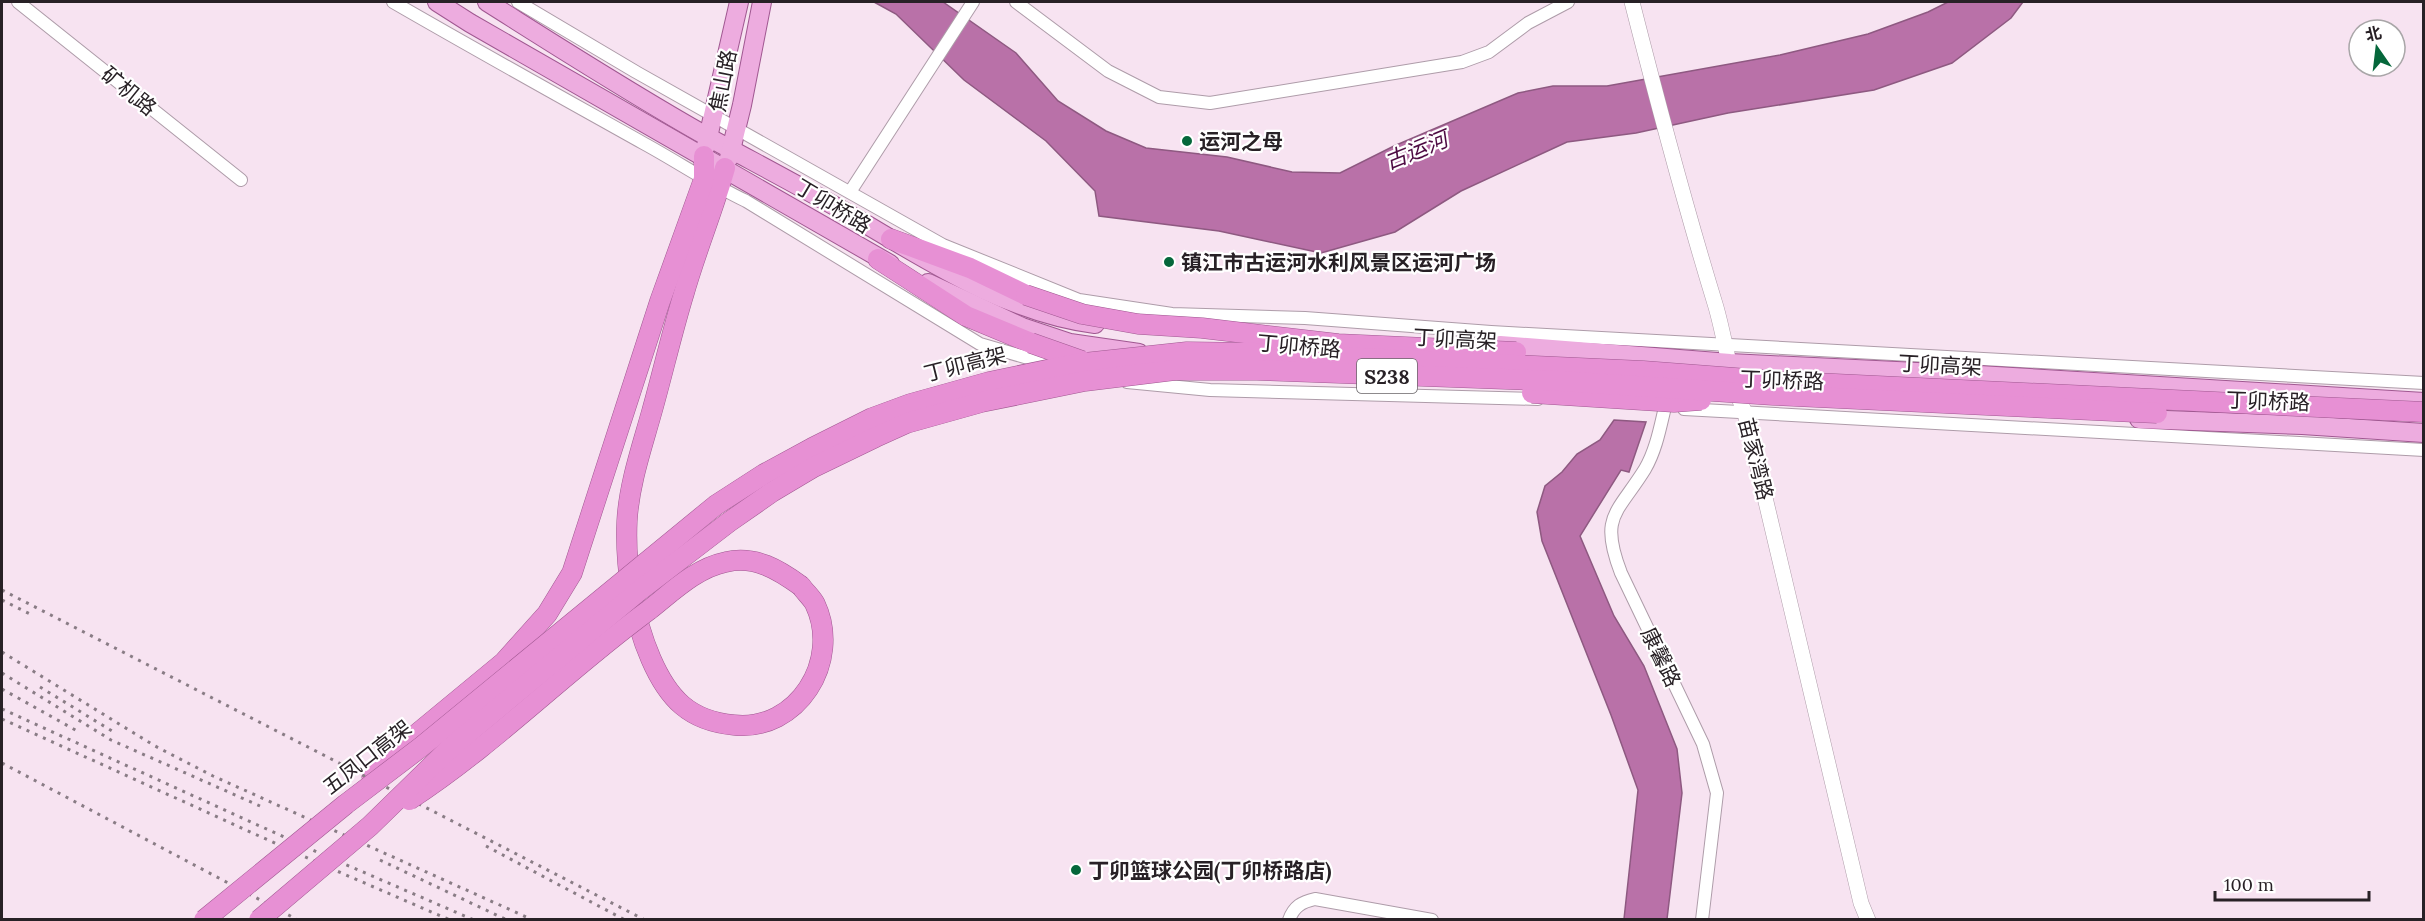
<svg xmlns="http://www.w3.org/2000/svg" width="2425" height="921" font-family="Lora,'Noto Sans SC',serif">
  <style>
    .water { fill: #b971a8; stroke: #8e5981; stroke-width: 1.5 }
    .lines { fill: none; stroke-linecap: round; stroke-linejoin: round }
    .minor-casing { stroke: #ae9ca9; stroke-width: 14 }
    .tertiary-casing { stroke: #ae9ca9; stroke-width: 16 }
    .primary-casing { stroke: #a05891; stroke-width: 20 }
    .trunk-casing { stroke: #a05891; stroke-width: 21 }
    .minor { stroke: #fff; stroke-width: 12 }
    .tertiary { stroke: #fff; stroke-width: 15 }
    .primary { stroke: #edacdf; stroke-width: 18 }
    .trunk { stroke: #e790d4; stroke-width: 20 }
    .rail { stroke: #897c85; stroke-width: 3; stroke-dasharray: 3 6; stroke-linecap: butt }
    .trunk-bridge-casing { stroke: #a05891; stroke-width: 21; stroke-linecap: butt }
    .trunk-bridge { stroke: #e790d4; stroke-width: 20 }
    .poi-dot { fill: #05673b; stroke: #fff; stroke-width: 2 }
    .labels { text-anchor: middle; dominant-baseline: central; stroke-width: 4.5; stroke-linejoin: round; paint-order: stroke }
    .shield { fill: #fff; stroke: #686467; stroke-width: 1.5 }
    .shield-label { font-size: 20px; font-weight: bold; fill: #282126 }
    .street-label { font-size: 21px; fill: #282126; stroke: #fff }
    .poi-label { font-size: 21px; font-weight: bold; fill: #282126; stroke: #fff; text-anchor: start }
    .water-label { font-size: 22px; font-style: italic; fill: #4e0b43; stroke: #fff }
  </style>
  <rect width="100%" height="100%" fill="#f7e3f1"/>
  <!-- water -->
  <g class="water">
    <path d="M874,2H943L1016,53L1058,101L1106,131L1146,148L1227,157L1292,172L1340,173L1394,146L1518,93L1553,86H1607L1780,55L1868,34L1928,12L1948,2H2023L2011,18L1952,63L1874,90L1728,113L1636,133L1567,142L1461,191L1395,232L1321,253L1219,231L1099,216L1095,191L1046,141L964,80L896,14Z"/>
    <path d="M1614,420L1646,422L1629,472L1621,470L1580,536L1614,616L1644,666L1677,749L1682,793L1667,919H1624L1638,790L1611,715L1542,541L1537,512L1545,486L1562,472L1577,454L1600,440Z"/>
  </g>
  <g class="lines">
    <defs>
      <g id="minor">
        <path d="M18,2L241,180"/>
        <path d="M393,2C476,50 559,96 643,143C678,162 710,184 746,201L980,344L1052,365"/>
        <path d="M518,2L636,72L943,245L1079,300L1172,314L1305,318L1491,332L2424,383"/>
        <path d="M1016,2L1108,71L1159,97L1210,103L1462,62L1489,52L1528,23L1568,2"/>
        <path d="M850,192L973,2"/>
        <path d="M1127,382L1210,390L1538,399"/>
        <path d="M1665,407C1660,428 1656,450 1645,469C1617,514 1599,516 1621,573L1703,744L1717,793L1702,920"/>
        <path d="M1684,409L2424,450"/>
        <path d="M1289,920C1294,906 1302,902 1315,899L1432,920"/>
      </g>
      <path id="tertiary" d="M1632,2C1658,104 1685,206 1716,307C1726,342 1730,380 1745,413L1861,903L1868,920"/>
      <g id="primary">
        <path d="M437,2L470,23L890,264"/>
        <path d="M487,2C560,48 633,95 708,137C752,161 796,184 840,209C920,255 1001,312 1095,324"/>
        <path d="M706,146L739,2"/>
        <path d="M729,158L742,105L762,2"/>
        <path d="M928,283L1022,327L1070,343L1139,353"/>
        <path d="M1500,345L1730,363L1979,375L2424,402"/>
        <path d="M2139,419L2302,425L2424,433"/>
      </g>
      <g id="trunk">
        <path d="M725,168C713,210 696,251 684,293C672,332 663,372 652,411C642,447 629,484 627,521C625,566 633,618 651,659C668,698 689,721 734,725C797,732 842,661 815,604C812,598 805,592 801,586"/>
        <path d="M891,239L970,268L1026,295"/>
        <path d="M878,259L966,316L1031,343"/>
        <path d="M372,777L401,747L504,662L547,614L572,573L660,301L704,179V156"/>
      </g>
    </defs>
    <!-- minor casing -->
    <use href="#minor" class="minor-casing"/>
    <!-- tertiary casing -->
    <use href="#tertiary" class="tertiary-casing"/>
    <!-- primary casing -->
    <use href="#primary" class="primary-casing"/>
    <!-- trunk casing -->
    <use href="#trunk" class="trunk-casing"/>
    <!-- minor -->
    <use href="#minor" class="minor"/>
    <!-- tertiary -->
    <use href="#tertiary" class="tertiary"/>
    <!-- primary -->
    <use href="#primary" class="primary"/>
    <!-- trunk -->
    <use href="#trunk" class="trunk"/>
    <!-- rail -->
    <g class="rail">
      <path d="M2,590L645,920"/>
      <path d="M2,600L34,616"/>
      <path d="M2,652L155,746L213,776L533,920"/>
      <path d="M2,673L111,740L260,806"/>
      <path d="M40,687L112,731"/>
      <path d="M2,689L79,732"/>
      <path d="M2,709L326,856L474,920"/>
      <path d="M2,719L323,865L450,920"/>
      <path d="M2,763L298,920"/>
      <path d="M486,846L625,920"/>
      <path d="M380,860L507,920"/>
    </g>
    <defs>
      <g id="trunk-bridge">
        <path d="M1026,295L1082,314L1138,324L1202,328L1338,344L1516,352"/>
        <path d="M1031,343L1082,361"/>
        <path d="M1532,393L1674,402L1701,400"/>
        <path d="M409,800C495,744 567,670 649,610C672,592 696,568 726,562C755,555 779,570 801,586"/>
        <path d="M204,920L346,804L421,747L716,505L764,474L812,448L872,418L910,404L989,382L1075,364L1187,352L1255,353L1643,371L1774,381L2424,412"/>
        <path d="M259,920L370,826L450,748L639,591L729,522L772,492L814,467L876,437L907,423L982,402L1085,381L1175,370H1257L1560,381L1773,395L2157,413"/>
      </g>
    </defs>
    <!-- trunk-bridge casing -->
    <use href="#trunk-bridge" class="trunk-bridge-casing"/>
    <!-- trunk-bridge -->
    <use href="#trunk-bridge" class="trunk-bridge"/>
  </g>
  <!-- markers -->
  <g class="poi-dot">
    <circle cx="1187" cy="141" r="6"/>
    <circle cx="1169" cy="262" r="6"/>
    <circle cx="1076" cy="870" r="6"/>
  </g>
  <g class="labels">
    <!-- shield labels -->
    <rect class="shield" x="1357" y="359" width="60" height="34" rx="4.5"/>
    <g class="shield-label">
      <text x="1387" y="376">S238</text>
    </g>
    <!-- street labels -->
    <g class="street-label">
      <text transform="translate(723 81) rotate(-79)">焦山路</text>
      <text transform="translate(129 91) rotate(39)">矿机路</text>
      <text transform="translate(833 206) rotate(31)">丁卯桥路</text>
      <text transform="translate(1455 339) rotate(3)">丁卯高架</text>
      <text transform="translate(1299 346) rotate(5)">丁卯桥路</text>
      <text transform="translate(965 364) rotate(-14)">丁卯高架</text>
      <text transform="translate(1940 365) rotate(3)">丁卯高架</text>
      <text transform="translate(1782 380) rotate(2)">丁卯桥路</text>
      <text transform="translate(2268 401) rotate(2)">丁卯桥路</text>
      <text transform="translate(1756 459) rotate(76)">苗家湾路</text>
      <text transform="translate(1661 657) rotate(64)">康馨路</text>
      <text transform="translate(367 757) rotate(-38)">五凤口高架</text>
    </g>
    <!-- poi labels -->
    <g class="poi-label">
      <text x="1199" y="141">运河之母</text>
      <text x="1181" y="262">镇江市古运河水利风景区运河广场</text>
      <text x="1088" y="870">丁卯篮球公园(丁卯桥路店)</text>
    </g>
    <!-- water labels -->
    <g class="water-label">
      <text transform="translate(1416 150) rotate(-22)">古运河</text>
    </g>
  </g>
  <!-- border -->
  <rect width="2425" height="921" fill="none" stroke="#282126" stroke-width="6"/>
  <!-- north arrow -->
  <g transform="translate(2377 48) rotate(346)"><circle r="28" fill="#ffffff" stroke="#a9a6a8" stroke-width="1.5"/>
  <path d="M0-4.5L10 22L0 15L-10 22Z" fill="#05673b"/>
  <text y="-9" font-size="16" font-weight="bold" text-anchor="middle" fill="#282126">北</text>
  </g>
  <!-- scale -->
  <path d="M2215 891v9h154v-9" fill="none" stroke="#282126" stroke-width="3"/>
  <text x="2224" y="891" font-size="18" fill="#282126" stroke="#ffffff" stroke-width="4.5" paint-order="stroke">100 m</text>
</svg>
